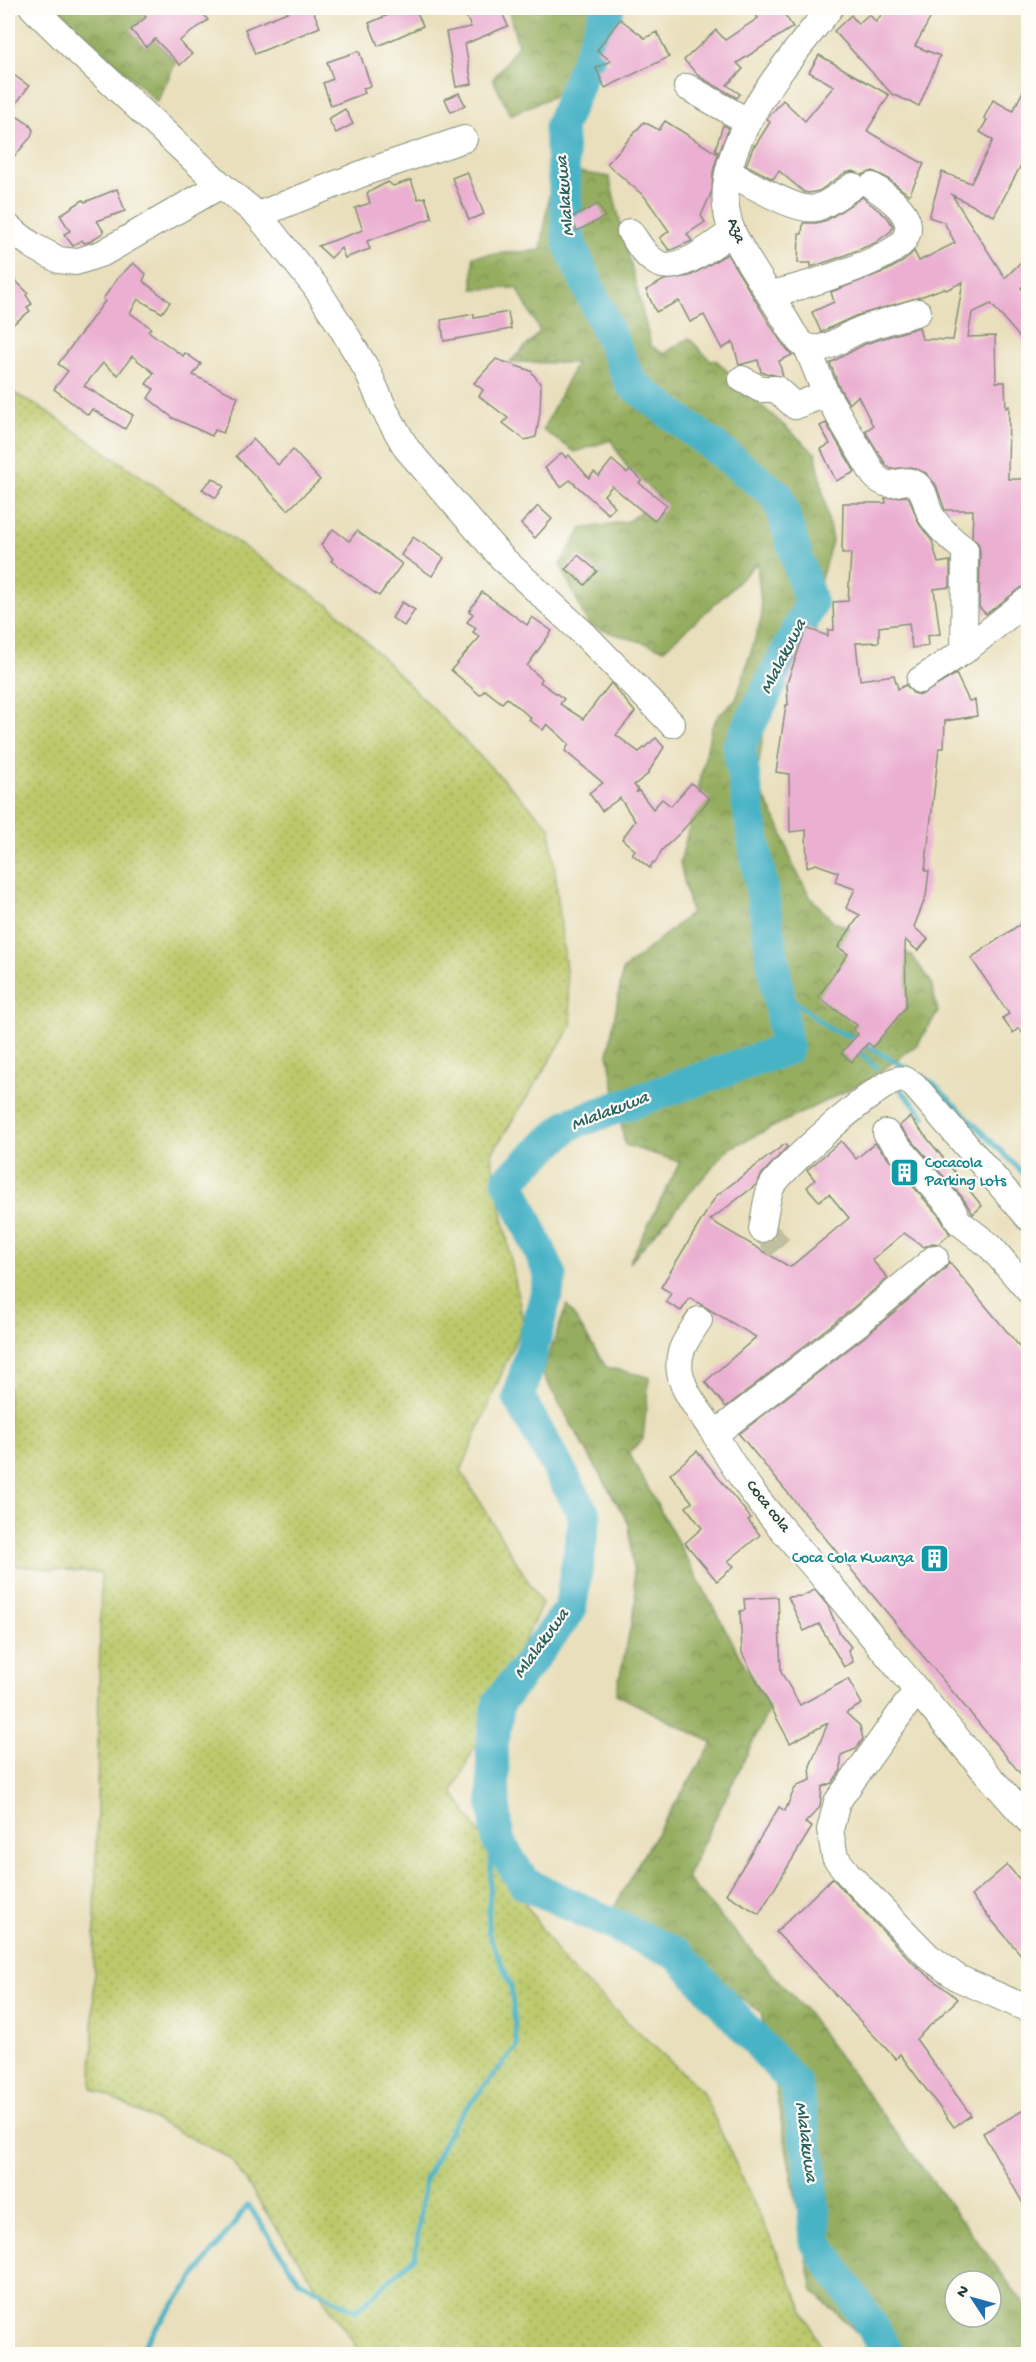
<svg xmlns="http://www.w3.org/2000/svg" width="1036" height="2362" font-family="'Gochi Hand',sans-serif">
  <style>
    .grass { fill: url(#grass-dots); stroke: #6e8350; stroke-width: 1.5 }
    .forest { fill: url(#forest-crowns); stroke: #5a754a; stroke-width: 1.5; fill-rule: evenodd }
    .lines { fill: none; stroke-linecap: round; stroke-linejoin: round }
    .stream { stroke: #48b3c6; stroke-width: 5 }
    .river { stroke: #48b3c6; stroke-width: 33 }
    .building { fill: #ebafd1 }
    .minor-tunnel { stroke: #c1bfa1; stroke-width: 26; stroke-dasharray: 26 13; stroke-linecap: butt }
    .minor-casing { stroke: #848e78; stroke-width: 28 }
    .minor { stroke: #fff; stroke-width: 26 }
    .labels { text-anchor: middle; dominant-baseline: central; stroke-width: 4.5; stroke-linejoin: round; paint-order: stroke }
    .street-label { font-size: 16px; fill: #1f3d34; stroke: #fdfcf7 }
    .culture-label { font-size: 16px; fill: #0d838f; stroke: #fdfcf7; text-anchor: start }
    .water-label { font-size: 18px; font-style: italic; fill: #2b6060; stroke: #fdfcf7 }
  </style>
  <defs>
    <pattern id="grass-dots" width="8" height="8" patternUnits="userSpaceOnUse" patternTransform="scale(1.5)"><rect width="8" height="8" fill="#bcc96b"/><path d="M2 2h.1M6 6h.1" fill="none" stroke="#98a459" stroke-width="1.8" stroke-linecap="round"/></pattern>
    <pattern id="forest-crowns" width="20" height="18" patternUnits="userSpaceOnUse" patternTransform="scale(1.5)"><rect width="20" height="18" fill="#95ad5f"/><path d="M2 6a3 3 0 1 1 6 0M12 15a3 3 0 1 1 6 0" fill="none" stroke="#798e4f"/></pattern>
  </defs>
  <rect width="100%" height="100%" fill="#fdfcf7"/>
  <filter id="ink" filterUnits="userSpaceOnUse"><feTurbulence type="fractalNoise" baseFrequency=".0167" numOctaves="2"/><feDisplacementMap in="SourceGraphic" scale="12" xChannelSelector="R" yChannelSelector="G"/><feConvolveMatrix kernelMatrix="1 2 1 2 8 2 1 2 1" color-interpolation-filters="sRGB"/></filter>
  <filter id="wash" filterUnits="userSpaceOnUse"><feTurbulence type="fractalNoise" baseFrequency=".008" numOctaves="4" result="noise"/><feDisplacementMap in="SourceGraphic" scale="24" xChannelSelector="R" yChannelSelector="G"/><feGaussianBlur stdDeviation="1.35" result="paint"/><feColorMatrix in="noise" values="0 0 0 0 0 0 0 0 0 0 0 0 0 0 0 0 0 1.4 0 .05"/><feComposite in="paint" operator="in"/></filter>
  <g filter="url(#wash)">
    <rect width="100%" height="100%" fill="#e9dfbc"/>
    <!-- grass -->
    <path class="grass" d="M8,390L43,409L334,609L550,827L572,1025L491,1155L523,1322L461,1471L542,1604L453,1792L564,1963L702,2091L824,2354H361L230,2158L92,2088L101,1573L8,1565Z"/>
    <!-- forest -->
    <g class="forest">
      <path d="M57,8H148L150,34L176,62L157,102Z"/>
      <path d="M508,8H592L558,94L510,115L493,79L518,46Z"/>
      <path d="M553,168L609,177L651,346L664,354L689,338L709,359L717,361L762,406L816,454L832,541L816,596L813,614L794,642L776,684L764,728L756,782L780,827L793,865L811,898L834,922L897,946L913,957L931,982L938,1012L917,1045L868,1080L728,1149L629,1263L680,1162L625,1145L608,1054L623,970L691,913L680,862L695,805L711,729L718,716L736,700L762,616L757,563L728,592L664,649L589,626L560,564L582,529L628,521L659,497L627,467L611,440L575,452L543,430L576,363L510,362L540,332L517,288L473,289V256L541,250Z"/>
      <path d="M567,1305L606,1367L649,1377L643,1439L629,1453L769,1709L686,1878L803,2008L1028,2309V2354H880L813,2291L761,2012L679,1955L602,1930L640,1860L713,1743L616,1694L636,1602L629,1524L542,1374ZM955,2281H991V2317H955Z"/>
    </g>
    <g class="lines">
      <!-- stream -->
      <g class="stream">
        <path d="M777,987L831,1030L848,1035L910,1070"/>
        <path d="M857,1047L864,1057L876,1067"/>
        <path d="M921,1076L933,1083L1028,1178"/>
        <path d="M901,1090L925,1117"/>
        <path d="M1016,1222L1028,1237"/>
        <path d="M137,2354L248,2205L299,2280L356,2311L415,2257L425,2179L454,2123L517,2047L511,1986L488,1932L491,1867L492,1745"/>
      </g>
      <!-- river -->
      <path class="river" d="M608,8L560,128L569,243L631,383L778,496L811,604L739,746L787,1049L570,1124L508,1180L551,1276L519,1398L585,1516L570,1610L499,1702L492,1745L494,1803L498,1841L524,1883L679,1955L796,2085L810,2164L816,2242L872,2326L888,2354"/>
    </g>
    <g id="blocks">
      <!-- building -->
      <g class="building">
        <path d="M137,8H199L208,20L179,41L192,54L180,65L155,39L146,47L131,30L146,17Z"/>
        <path d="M297,8H312L320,27L255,54L245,29Z"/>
        <path d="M405,8H415L423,26L378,46L369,23Z"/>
        <path d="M462,8H500L508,26L465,44L472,84L456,87L446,32L471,27Z"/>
        <path d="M764,8H780L793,27L737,63L743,69L727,85L740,94L737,98L700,77L684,60L716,30L725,40L758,18L755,13Z"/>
        <path d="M886,8H936L915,46L940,56L919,106L892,94L834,31L851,15L858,24L869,14L876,22Z"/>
        <path d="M620,19L645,38L657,32L669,57L605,88L596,68L611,61L597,50Z"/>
        <path d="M359,51L371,86L363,88L365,93L331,106L323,83L333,79L327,62Z"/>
        <path d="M819,55L889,95L867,131L924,164L909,195L887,178L873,171L862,175L853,171L845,173L819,191L809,193L804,192L779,171L773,179L746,165L754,145L755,146L770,122L767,119L783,100L805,121L834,86L809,72Z"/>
        <path d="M8,71L29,86L10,112L29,124L33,130L31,137L8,164Z"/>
        <path d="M1029,79V150L994,216L952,195L1005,278L1029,254V280L1021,288L1029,297V348L991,304L972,313L968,337L995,336L996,382H1005L1006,408L1009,406L1008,479H1025L1024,562L1029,558V582L986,614L979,607L980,550L978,543L972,537L973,510H945L936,485L926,473L912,467L891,469L886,465L865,431L873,426L858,396L849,404L839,387L830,363L865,344L919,327L922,339L953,340L963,282L946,290L944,288L920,297L855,316L821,332L812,312L834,302L831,292L888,270L904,261L914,251L919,261L955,243L944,222L929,217L942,172L971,183L993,140L980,132L987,120L984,118L993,100L1013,111Z"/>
        <path d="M459,93L465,105L451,112L445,99Z"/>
        <path d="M345,109L353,124L336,133L328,119Z"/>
        <path d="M665,121L718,154L713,172L712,191L701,216L705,222L687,234L692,241L671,250H669L660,238L669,231L645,197L607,164L644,122L659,130Z"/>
        <path d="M723,125L729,128L719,153L715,150Z"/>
        <path d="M467,172L484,214L469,220L452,178Z"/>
        <path d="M411,180L418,199L425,197L432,218L367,241L370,249L345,258L341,248L331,258L318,246L363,230L355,208L370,203L367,193L388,182L393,186Z"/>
        <path d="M117,189L125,211L97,221L104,232L89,242L84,243L82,240L73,246L64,234L70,231L60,215L83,200L85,202Z"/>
        <path d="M862,197L888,218L893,226L891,231L875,243L838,258L811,267V263H798L799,234H802L803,223H817L827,220Z"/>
        <path d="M598,204L605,217L577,231L571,218Z"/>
        <path d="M727,254L781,342L792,355L779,361L783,377L761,372L758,360L739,365L733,342L722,349L704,315L690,322L679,301L656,312L646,290L664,280L690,276Z"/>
        <path d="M133,263L146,274L143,281L170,302L162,313L138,299L130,313L151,328L148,331L183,356L185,353L201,364L193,375L238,397L223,433L215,430L212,436L173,418L148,398L154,389L146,384L154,373L132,356L118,375L103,363L84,386L133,415L125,429L92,409L88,415L54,389L68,371L58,364L105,301L103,299L117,279Z"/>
        <path d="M8,273L28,293L26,295L32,304L27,307L30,311L8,328Z"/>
        <path d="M508,312L511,329L444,341L441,320L474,314V318Z"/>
        <path d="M496,359L531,371L541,385L540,412L536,437L525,440L503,423L508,418L479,396L483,390L474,383Z"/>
        <path d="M826,423L855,472L836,481L821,449L830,444L820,426Z"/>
        <path d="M253,439L278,465L293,450L320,480L288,510L236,456Z"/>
        <path d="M562,453L566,458L569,455L589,478L594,472L599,476L612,460L627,473L630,470L642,480L639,483L667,505L654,521L612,486L604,495L615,507L608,514L570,480L561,487L545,468Z"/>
        <path d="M213,478L224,486L216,498L202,489Z"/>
        <path d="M906,496L909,498L919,524L932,541L938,563L950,561V587L934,589L940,634L927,636L928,646L912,648L909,623L879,627V642L856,643L860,680L894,675L898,689L906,685L913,693L921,695L956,674L969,701L975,700L977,716L945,721L944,748H939L925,871H929L926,896L914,927L928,939L918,951L905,940L906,1007L873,1047L868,1043L852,1062L841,1053L858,1034L853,1030L857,1025L818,997L848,954L838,947L860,915L846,908L855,889L835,882L838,872L816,864L807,867L806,830L790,832L789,774L776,772L786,705H788L787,683L806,628L828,636V630H834L833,602L848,601L851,553H842L843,503H886L885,498Z"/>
        <path d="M538,506L552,519L535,538L521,524Z"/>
        <path d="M333,529L349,541L357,531L402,564L379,596L331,561L333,559L330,555L321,545Z"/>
        <path d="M413,537L444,558L432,576L401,555Z"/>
        <path d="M578,555L597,571L585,585L566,569Z"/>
        <path d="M482,592L527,625L532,617L552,631L527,666L542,679L540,682L564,699L560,704L583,719L611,683L635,712L616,735L639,752L656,738L664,747L647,775L634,785L638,790L636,793L639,791L653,809L662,799L671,806L691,783L710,799L681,832L662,850L655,863L653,862L650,868L632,854L635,850L622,839L635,821L620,798L602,811L589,793L603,783L565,751L569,744L547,724L543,730L529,720L531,718L507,698L502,703L485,690L480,695L451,670L480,637L473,632L476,628L467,622L473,614L469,611Z"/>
        <path d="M402,602L415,610L404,626L392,618Z"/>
        <path d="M1029,918V1042L1019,1028L1013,1033L1002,1018L1009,1014L971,958Z"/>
        <path d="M910,1117L982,1206L973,1214L962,1197L899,1126Z"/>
        <path d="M841,1141L856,1159L875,1143L939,1216L950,1234L938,1244L932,1243L924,1247L904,1233L872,1260L888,1278L848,1312L726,1407L705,1382L756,1337L690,1298L681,1311L666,1302L671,1293L661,1287L716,1196L785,1144L787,1147L762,1174L756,1185L710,1220L790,1267L849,1218L829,1194L819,1201L807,1187L815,1180L807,1170Z"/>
        <path d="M949,1262L1029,1358V1784L739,1434L867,1335L945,1269Z"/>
        <path d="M697,1451L751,1518L748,1520L760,1535L728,1561L734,1566L717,1581L685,1543L702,1528L686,1507L692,1502L670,1474Z"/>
        <path d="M815,1590L828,1606L839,1632L851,1647L848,1650L853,1662L844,1667L819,1624L804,1631L788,1597L802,1596Z"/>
        <path d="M778,1597L781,1672L800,1705L848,1679L862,1704L846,1713L860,1726L863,1739L856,1749L841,1755V1770L832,1783L822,1787L820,1807L805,1823L812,1827L759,1914L726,1894L779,1807L785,1811L794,1790L798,1785L811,1780L810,1766L828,1723L790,1743L742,1653L740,1611L745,1610L744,1599Z"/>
        <path d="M1007,1865L1029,1890V1964L971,1896Z"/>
        <path d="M832,1878L917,1967L958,1999L916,2039L971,2115L954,2127L900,2054L896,2059L776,1932Z"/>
        <path d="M1029,2107V2214L983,2133Z"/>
      </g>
    </g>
  </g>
  <g filter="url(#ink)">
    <use href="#blocks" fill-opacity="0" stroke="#848e78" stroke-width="1.5"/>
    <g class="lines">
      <!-- minor-tunnel -->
      <path class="minor-tunnel" d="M762,1229L789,1257"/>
      <defs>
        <g id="minor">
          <path d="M33,8L75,49L221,185L258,215L315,286L340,325L367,370L385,411L407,449L502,558L585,635L672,724"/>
          <path d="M830,8C788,62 699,158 733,233C749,267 774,298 792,331C797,339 802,347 813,348C830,350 845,335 860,330C879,323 899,318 918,312"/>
          <path d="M687,87L747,121"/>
          <path d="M729,173C748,182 797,213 816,208C829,204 842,193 853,186"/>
          <path d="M258,215L369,171L464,139"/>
          <path d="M8,227L33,246L59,260L76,262L103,253L221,185"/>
          <path d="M630,232C637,241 644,255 654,261C676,278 713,244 732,232"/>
          <path d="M771,294C797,288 892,261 904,240C919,217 889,197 872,186"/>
          <path d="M807,347L826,394L874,475C892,495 900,474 916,484C927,492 925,507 932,517C940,529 953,541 965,550L964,651"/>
          <path d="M742,379L760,389H776L795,406L826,394"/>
          <path d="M920,680L964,651L1028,600"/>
          <path d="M886,1133L951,1207L959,1222L990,1246L1028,1290"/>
          <path d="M762,1229C765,1216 766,1195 773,1184C789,1163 873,1086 897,1080C904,1078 908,1081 914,1085L1028,1217"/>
          <path d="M935,1258L857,1324L715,1434C743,1489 794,1542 834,1590C898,1667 961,1746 1028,1820"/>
          <path d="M699,1320C693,1329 686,1339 682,1349C670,1380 699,1410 715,1434"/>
          <path d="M917,1690L837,1802L830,1830L835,1857L849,1875L928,1956L958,1978L1028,2009"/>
        </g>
      </defs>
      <!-- minor casing -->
      <use href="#minor" class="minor-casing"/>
      <!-- minor -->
      <use href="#minor" class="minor"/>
    </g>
  </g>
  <!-- icons -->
  <defs>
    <symbol id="building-square" viewBox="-11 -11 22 22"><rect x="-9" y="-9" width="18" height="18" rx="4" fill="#0f9aa8" stroke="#fdfcf7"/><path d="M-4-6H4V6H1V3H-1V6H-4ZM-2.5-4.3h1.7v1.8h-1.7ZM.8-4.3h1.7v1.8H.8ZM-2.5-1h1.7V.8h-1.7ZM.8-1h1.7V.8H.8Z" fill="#fff"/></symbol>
  </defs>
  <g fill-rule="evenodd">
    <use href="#building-square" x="888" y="1156" width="33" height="33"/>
    <use href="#building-square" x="918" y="1542" width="33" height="33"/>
  </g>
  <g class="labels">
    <!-- street labels -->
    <g class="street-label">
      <text transform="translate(735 231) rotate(68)">Aza</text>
      <text transform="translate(767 1507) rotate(52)">Coca cola</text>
    </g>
    <!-- culture labels -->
    <g class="culture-label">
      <text x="925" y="1164">Cocacola<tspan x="925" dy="18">Parking Lots</tspan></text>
      <text x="914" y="1559" text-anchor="end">Coca Cola Kwanza</text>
    </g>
    <!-- water labels -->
    <g class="water-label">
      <text transform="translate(566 196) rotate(-95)">Mlalakuwa</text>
      <text transform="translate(784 657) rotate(-63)">Mlalakuwa</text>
      <text transform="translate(610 1112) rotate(-21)">Mlalakuwa</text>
      <text transform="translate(542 1644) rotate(-54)">Mlalakuwa</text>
      <text transform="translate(805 2142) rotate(82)">Mlalakuwa</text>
    </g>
  </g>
  <!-- margin -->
  <rect width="1036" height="2362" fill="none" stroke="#fdfcf7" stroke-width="30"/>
  <!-- north arrow -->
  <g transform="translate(973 2299) rotate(306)"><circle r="28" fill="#fdfcf7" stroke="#a4b0a9" stroke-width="1.5"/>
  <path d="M0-4.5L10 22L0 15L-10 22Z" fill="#1f6fb2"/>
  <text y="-9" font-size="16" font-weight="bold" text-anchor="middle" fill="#1f3d34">N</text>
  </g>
</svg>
